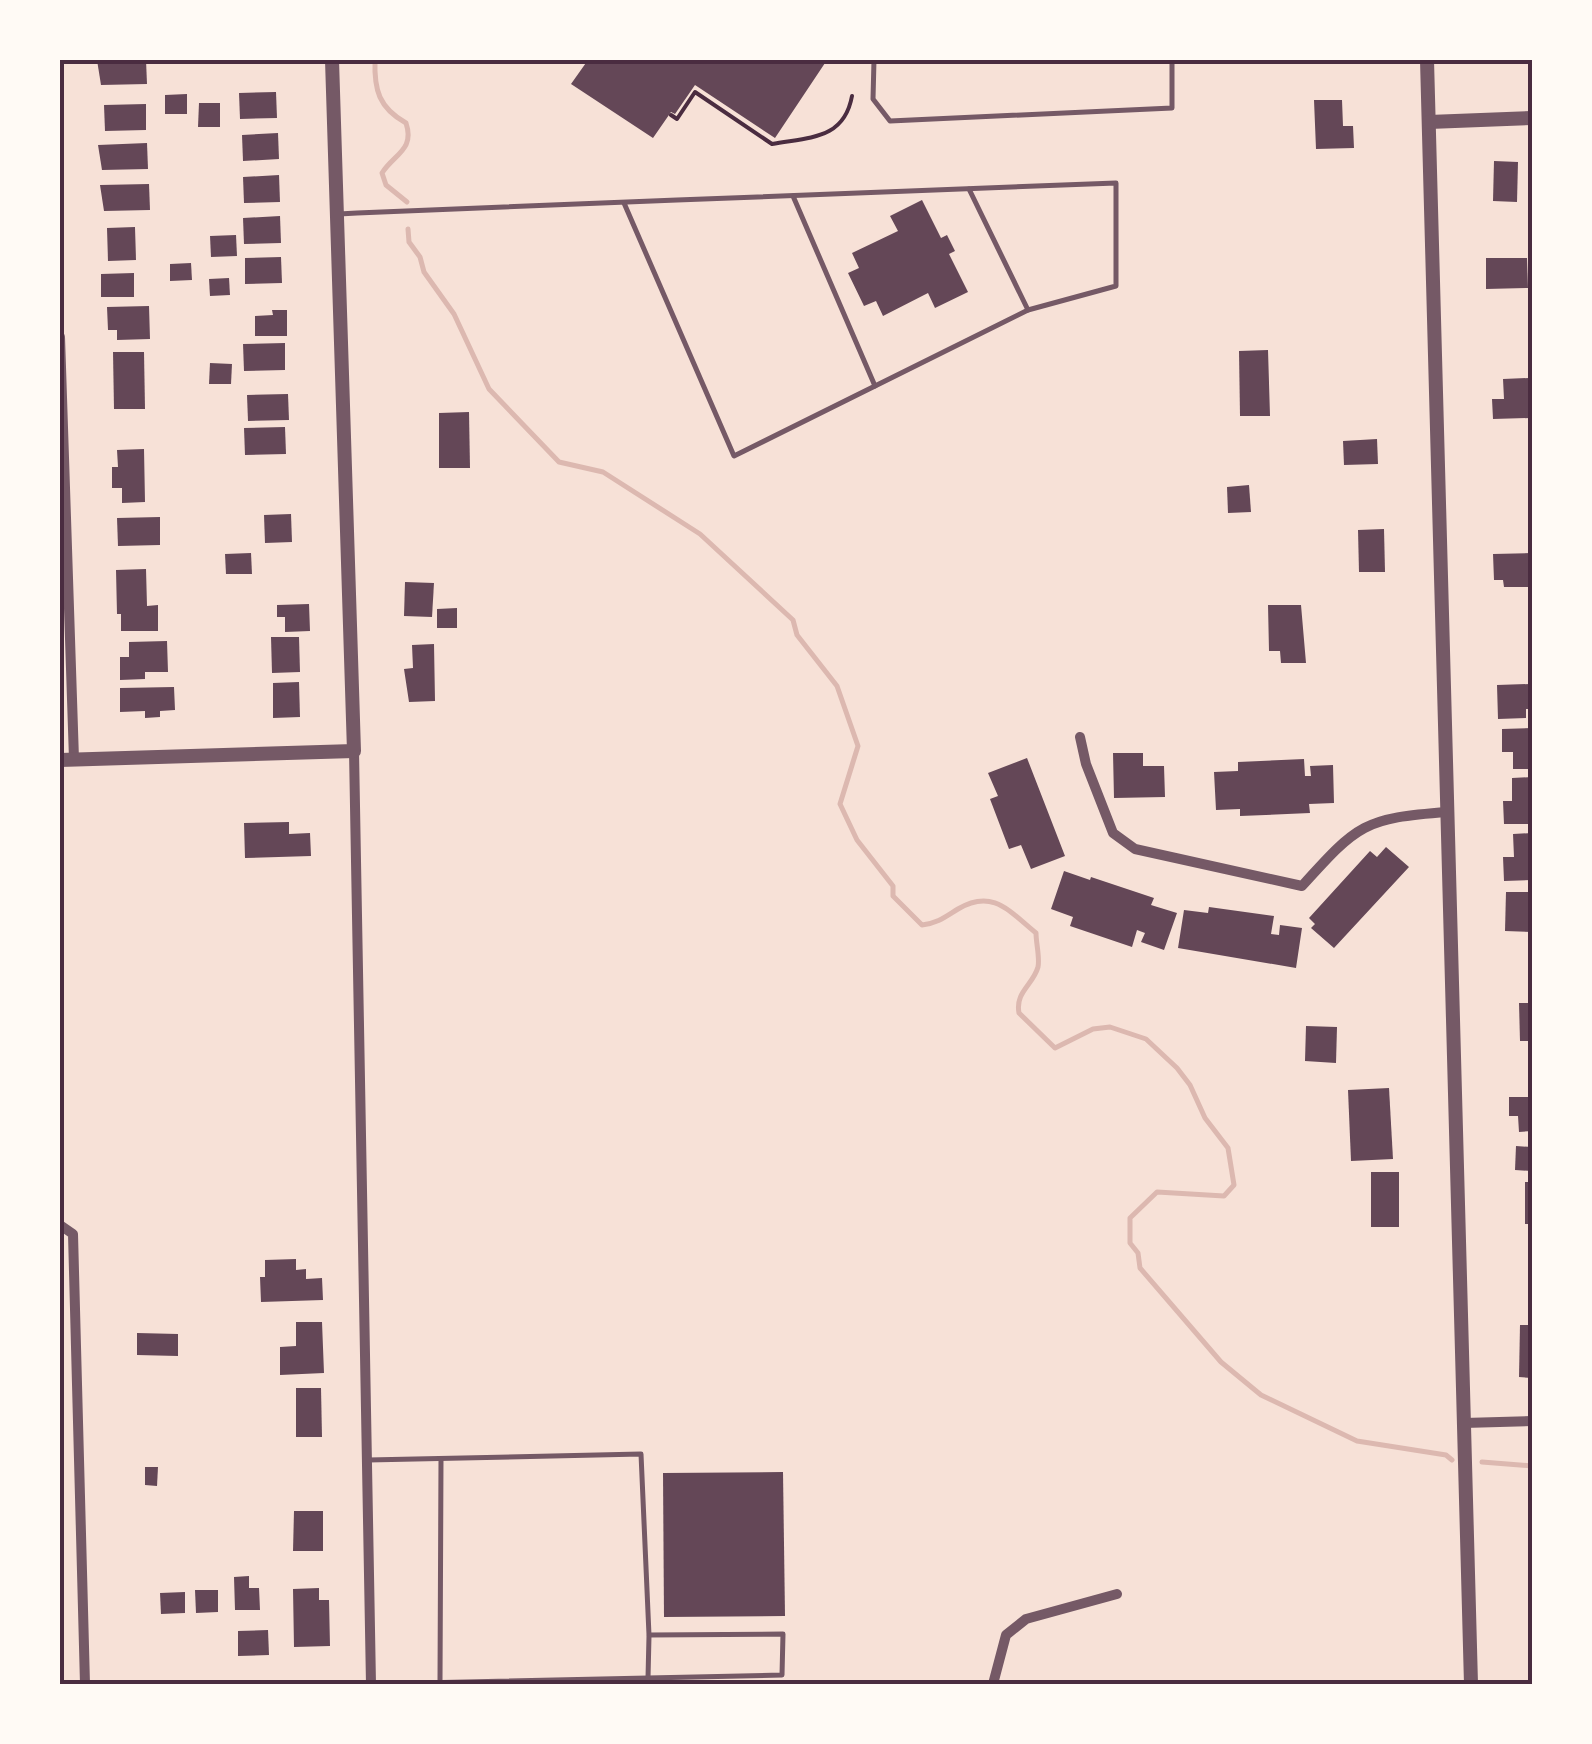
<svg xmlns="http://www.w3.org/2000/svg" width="1592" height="1744" font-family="'Varela Round',sans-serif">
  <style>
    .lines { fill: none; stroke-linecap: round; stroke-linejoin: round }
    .stream { stroke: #dcb8b0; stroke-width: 5 }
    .building { fill: #644757 }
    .path { stroke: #4a2c40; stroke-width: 4 }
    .service { stroke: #755966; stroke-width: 5 }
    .minor { stroke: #755966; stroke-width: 10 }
    .tertiary { stroke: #755966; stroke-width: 14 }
    .neatline { fill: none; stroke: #4a2c40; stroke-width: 4 }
  </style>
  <rect width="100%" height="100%" fill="#f7e1d7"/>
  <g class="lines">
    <!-- stream -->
    <g class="stream">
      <path d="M375,60C374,90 379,108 406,123C415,150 394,154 382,173L386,185L407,202"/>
      <path d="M408,229L409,242L420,257L424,272L454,314L489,389L559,462L603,472L700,534L793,620L797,635L837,686L858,746L840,804L857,840L893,886V896L922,925C938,923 945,917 958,909C993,888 1010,912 1036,933C1036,943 1040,958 1038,967C1033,985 1015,992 1019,1013L1055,1048L1093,1029L1110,1027L1146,1039L1177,1068L1190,1085L1205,1118L1228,1148L1234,1185L1224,1196L1157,1192L1130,1218V1243L1138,1253L1140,1268L1221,1362L1261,1395L1357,1441L1446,1455L1452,1460"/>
      <path d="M1482,1462L1532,1466"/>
    </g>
  </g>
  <!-- building -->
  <g class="building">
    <path d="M97,60H146L147,84L101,85Z"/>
    <path d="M588,60H827L775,138L695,85L675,114L671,112L653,138L571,84Z"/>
    <path d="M276,92L277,118L240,119L239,93Z"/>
    <path d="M187,94V114H165V95Z"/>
    <path d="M1314,100H1342L1343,126H1353L1354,148L1316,149Z"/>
    <path d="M199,103H220V127H198Z"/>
    <path d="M146,104V130L105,131L104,105Z"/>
    <path d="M278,133L279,159L243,161L242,135Z"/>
    <path d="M147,143L148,169L102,170L98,145Z"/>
    <path d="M1494,161L1518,162L1517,202L1493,201Z"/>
    <path d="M279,175L280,202L244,203L243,177Z"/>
    <path d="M149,184L150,210L104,211L100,185Z"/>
    <path d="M922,200L941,238L947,235L955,251L949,254L968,292L935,308L928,293L883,316L876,301L864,306L848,273L859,268L852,253L898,231L890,216Z"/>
    <path d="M280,216L281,243L244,244L243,218Z"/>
    <path d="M135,227L136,260L108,261L107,228Z"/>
    <path d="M236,235L237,256L211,257L210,236Z"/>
    <path d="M281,257L282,283L245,284V258Z"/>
    <path d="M1486,258H1527L1528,288L1486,289Z"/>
    <path d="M191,263L192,280L170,281V264Z"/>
    <path d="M134,273V297H101V274Z"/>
    <path d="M229,278L230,295L210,296L209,279Z"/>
    <path d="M149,306L150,339L117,340V330H108L107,307Z"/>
    <path d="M272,310H287V336H255V316L273,315Z"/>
    <path d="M285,343V370L244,371L243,344Z"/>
    <path d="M1268,350L1270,416H1240L1239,351Z"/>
    <path d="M113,352H144L145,409H114Z"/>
    <path d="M210,363L232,364L231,384H209Z"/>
    <path d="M1529,378L1530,418L1493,419L1492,399H1504L1503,379Z"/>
    <path d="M288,394L289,420L248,421L247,395Z"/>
    <path d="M469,412L470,468H439V413Z"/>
    <path d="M285,427L286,454L245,455L244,428Z"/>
    <path d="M1377,439L1378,464L1344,465L1343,441Z"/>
    <path d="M144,449L145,502L122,503V488H112V467H118L117,450Z"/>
    <path d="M1249,485L1251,512L1228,513L1227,487Z"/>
    <path d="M291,514L292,542L265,543L264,515Z"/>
    <path d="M160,517V545L118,546L117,518Z"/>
    <path d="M1384,529L1385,572H1359L1358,530Z"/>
    <path d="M251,553L252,574H226L225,554Z"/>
    <path d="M1531,553L1532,587H1504L1503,580H1494L1493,554Z"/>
    <path d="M146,569L147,606L158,605V631H121V614H117L116,570Z"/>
    <path d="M405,582L434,583L432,617L404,616Z"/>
    <path d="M309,604L310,631L285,632V617H277V605Z"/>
    <path d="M1268,605H1301L1306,663H1281L1280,651H1269Z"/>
    <path d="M457,608V628H437V609Z"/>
    <path d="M271,637H299L300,672L272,673Z"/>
    <path d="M167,641L168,672H145V679L120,680V657H129V642Z"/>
    <path d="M434,644L435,701L409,702L404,669L413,668L412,645Z"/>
    <path d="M299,682L300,717L273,718V683Z"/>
    <path d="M1530,684L1531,709H1526V718L1498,719L1497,685Z"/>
    <path d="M174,687L175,710L160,711V717L145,718V711L120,712V688Z"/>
    <path d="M1532,728V769H1513V752H1502V729Z"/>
    <path d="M1113,753H1143V766H1164L1165,797L1114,798Z"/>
    <path d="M1027,758L1065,856L1031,869L1021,845L1009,849L990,799L998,796L988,773Z"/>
    <path d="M1304,759L1305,776H1311L1310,766L1333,765L1334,803L1309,804L1310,813L1240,816V809L1216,810L1214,772L1238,771V762Z"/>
    <path d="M1532,777V824H1504L1503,801H1512V778Z"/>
    <path d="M289,822V834L310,833L311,856L245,858L244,823Z"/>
    <path d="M1532,833V880L1504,881L1503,857H1514L1513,834Z"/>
    <path d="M1386,847L1409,867L1334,948L1311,928L1315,924L1309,918L1370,851L1377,857Z"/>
    <path d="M1064,871L1090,880L1091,877L1154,898L1151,905L1177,913L1164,950L1141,942L1145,933L1137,930L1132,947L1070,926L1073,917L1051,909Z"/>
    <path d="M1506,892H1532V932L1505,931Z"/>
    <path d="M1209,907L1274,916L1271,934L1279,935L1280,925L1302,928L1296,968L1178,948L1184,910L1208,913Z"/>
    <path d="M1519,1003H1532V1041H1520Z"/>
    <path d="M1306,1026L1337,1027L1336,1063L1305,1061Z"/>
    <path d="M1389,1088L1393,1159L1351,1161L1348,1090Z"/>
    <path d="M1509,1097H1532V1131L1519,1132L1518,1116H1509Z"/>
    <path d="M1516,1146L1532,1147V1171L1515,1170Z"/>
    <rect x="1371" y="1172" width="28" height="55"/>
    <rect x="1525" y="1182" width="7" height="42"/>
    <path d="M296,1259V1270L306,1269V1279L322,1278L323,1300L261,1302L260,1277H265V1260Z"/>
    <path d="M296,1322H322L324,1373L280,1375V1347L296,1346Z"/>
    <path d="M1520,1325H1532V1378L1519,1377Z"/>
    <path d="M137,1333L178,1334V1356L137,1355Z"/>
    <path d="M296,1388H321L322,1437H296Z"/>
    <path d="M145,1467H158L157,1486L145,1485Z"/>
    <path d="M783,1472L785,1616L664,1617L663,1473Z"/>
    <path d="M294,1511H323V1551H293Z"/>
    <path d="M249,1576V1588H259L260,1610H235L234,1577Z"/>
    <path d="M319,1588V1600H329L330,1646L294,1647L293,1589Z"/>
    <path d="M195,1590H218V1612L196,1613Z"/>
    <path d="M185,1592V1613L161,1614L160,1593Z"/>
    <path d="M268,1630L269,1655L238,1656V1631Z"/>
  </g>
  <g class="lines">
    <!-- path -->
    <path class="path" d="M671,115L677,119L695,92L772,144C809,137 844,140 852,96"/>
    <!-- service -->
    <g class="service">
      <path d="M874,60L873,99L890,121L1172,108V60"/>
      <path d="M969,189L1028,310"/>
      <path d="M793,196L875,386"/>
      <path d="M339,214L357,213L677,200L1116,183V286L1028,310L734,456L624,203"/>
      <path d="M368,1460L641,1454L649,1635L783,1634L782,1675L374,1684"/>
      <path d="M648,1678L649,1636"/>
      <path d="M440,1683L441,1459"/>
    </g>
    <!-- minor -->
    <g class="minor">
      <path d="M60,337L74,759"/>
      <path d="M1080,737L1086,764L1113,833L1135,849L1302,886C1358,824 1364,818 1448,812"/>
      <path d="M354,751L371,1684"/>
      <path d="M60,1225L73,1234L85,1684"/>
      <path d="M1464,1423L1532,1421"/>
      <path d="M993,1684L1006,1635L1026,1619L1117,1594"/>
    </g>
    <!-- tertiary -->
    <g class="tertiary">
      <path d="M1427,60L1471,1684"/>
      <path d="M1429,122L1532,118"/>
      <path d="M60,760L354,751L332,60"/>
    </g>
  </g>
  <!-- border -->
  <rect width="1592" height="1744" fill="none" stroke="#fffaf5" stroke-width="125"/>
  <rect x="62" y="62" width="1468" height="1620" class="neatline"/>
</svg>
